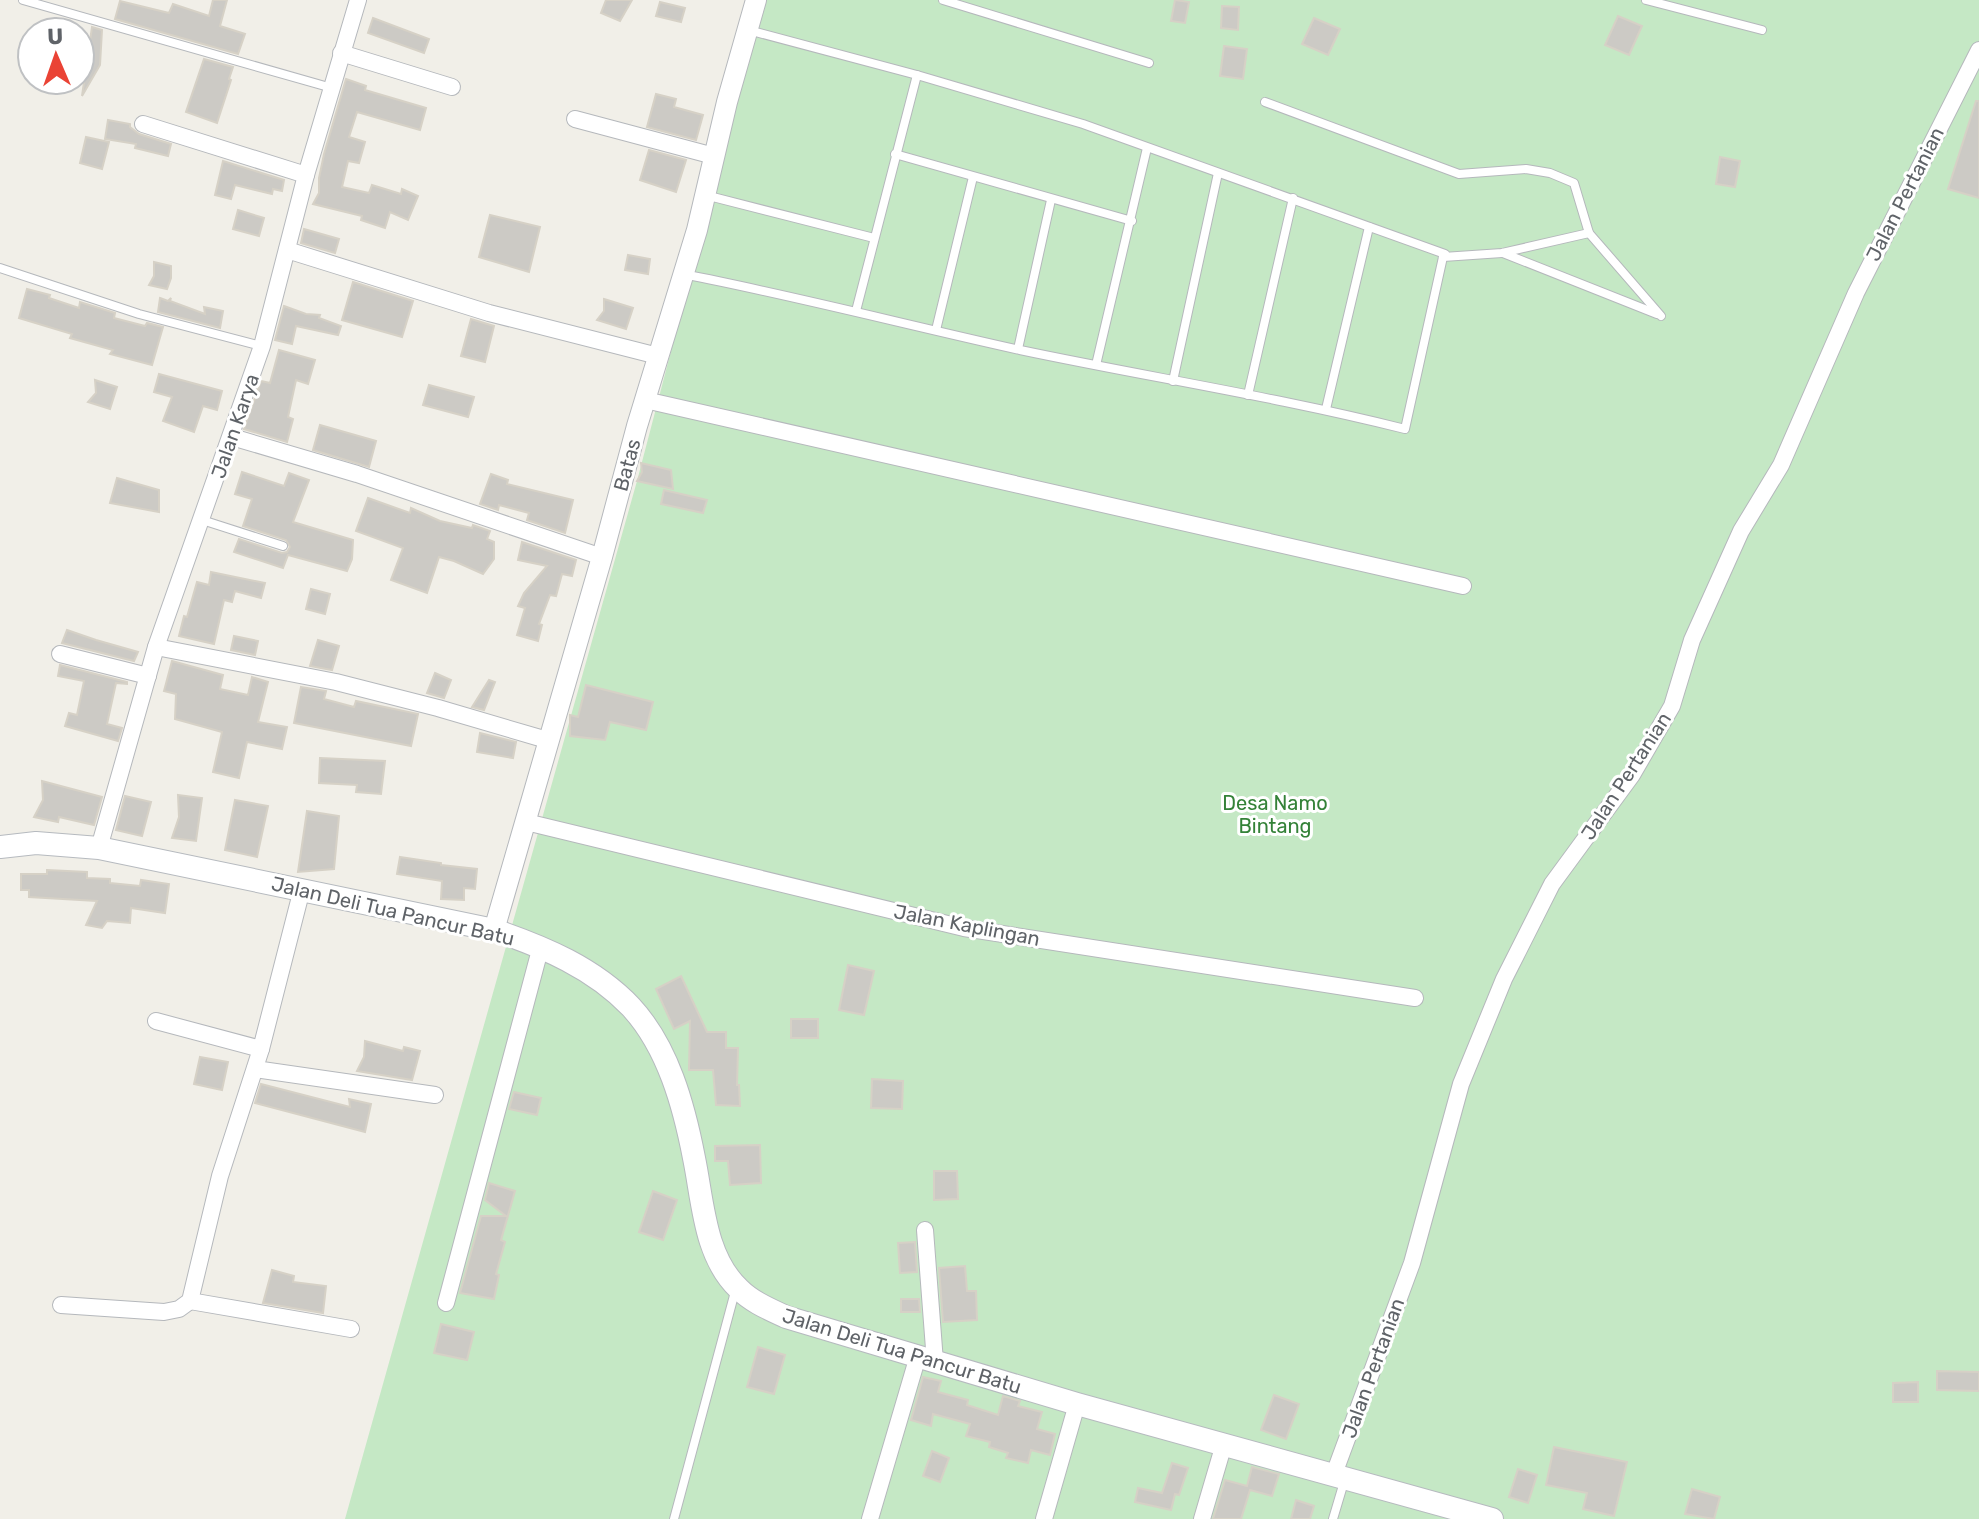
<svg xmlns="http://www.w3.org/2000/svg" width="1979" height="1519" font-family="Rubik,sans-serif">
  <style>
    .green { fill: #c5e8c5 }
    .building { fill: #cccac5; stroke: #d6d1c6; stroke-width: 2 }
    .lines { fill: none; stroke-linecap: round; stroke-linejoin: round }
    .service-casing { stroke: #b5b8bc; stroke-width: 10 }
    .minor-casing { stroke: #b5b8bc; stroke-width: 18 }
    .tertiary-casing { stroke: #b5b8bc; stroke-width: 22 }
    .secondary-casing { stroke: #b6babf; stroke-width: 24 }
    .service { stroke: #fff; stroke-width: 8 }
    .minor { stroke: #fff; stroke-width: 16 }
    .tertiary { stroke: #fff; stroke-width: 20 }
    .secondary { stroke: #fff; stroke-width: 22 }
    .labels { text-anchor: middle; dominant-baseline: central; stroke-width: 6; stroke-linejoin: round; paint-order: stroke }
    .street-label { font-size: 20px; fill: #5f6368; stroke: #fff }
    .park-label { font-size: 20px; fill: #348238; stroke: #fff }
  </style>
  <rect width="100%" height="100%" fill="#f1efe8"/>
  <!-- green -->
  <path class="green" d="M763,0H1979V1519H345L637,481Z"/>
  <!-- building -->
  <g class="building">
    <path d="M213,0H227L220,26L245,34L238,54L115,19L120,1L169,13L173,4L209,16Z"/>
    <path d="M606,0H632L620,21L601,13Z"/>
    <path d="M1175,0L1189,2L1185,23L1171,21Z"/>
    <path d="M660,2L685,8L681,22L656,16Z"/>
    <path d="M1222,6L1239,7L1238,30L1221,28Z"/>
    <path d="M1618,16L1642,26L1629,55L1605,45Z"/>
    <path d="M373,18L429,39L424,53L368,33Z"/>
    <path d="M1314,18L1340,29L1328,55L1302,44Z"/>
    <path d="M92,27L102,30L100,65L82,96Z"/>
    <path d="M1224,46L1247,49L1243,79L1220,76Z"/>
    <path d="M204,59L233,67L229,79L231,80L217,123L186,112Z"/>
    <path d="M346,79L366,86L365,90L426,108L420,130L357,112L349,137L365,142L359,163L348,161L342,187L369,193L372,185L401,194L402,189L418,196L408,220L390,212L385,228L361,220L362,216L313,204L319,193V178L324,154Z"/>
    <path d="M656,94L676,99L674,107L703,115L696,140L647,127Z"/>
    <path d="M1976,101H1979V198L1948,189Z"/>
    <path d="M108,120L130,124V127L139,134L171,144L168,156L135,148L136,144L105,139Z"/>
    <path d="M86,137L109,142L102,169L80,163Z"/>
    <path d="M649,150L686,160L676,192L640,180Z"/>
    <path d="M1720,157L1740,161L1735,187L1716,184Z"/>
    <path d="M223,161L284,180L282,191L273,189L272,194L235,185L231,199L215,195Z"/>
    <path d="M238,210L264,218L259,236L233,229Z"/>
    <path d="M490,215L540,227L529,272L479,257Z"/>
    <path d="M304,229L339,239L335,253L301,243Z"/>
    <path d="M628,255L650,259L648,274L625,270Z"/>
    <path d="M154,262L171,266V278L167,289L149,285L154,276Z"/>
    <path d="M353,282L413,301L402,337L342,320Z"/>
    <path d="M27,289L50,295L49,298L79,308L80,302L115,313L114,318L145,326L147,323L163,327L152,365L110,354L113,350L70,338L72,334L19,318Z"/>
    <path d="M160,298L168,301L171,298L170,301L205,314L204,307L223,311L220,328L158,312Z"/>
    <path d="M604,299L633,308L626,329L597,320L604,311Z"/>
    <path d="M284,306L306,314L320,315L319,318L341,326L338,335L296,326L292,344L275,340Z"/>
    <path d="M471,319L494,326L485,362L461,356Z"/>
    <path d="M279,350L315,360L308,384L296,380L288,417L293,419L287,442L244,429L261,381L270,383Z"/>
    <path d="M159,374L222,391L217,410L203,406L194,432L163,421L172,397L154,392Z"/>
    <path d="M95,380L117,387L110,409L88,402L96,393Z"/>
    <path d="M429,385L474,397L468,417L423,405Z"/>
    <path d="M320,425L376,441L369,467L313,450Z"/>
    <path d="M641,463L671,470L673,489L637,481L642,472Z"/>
    <path d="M242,472L284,486L289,473L309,480L293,522L353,540L352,559L347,571L288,555L283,568L234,552L239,539L282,553L287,552L290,547L286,540L243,526L252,499L235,494Z"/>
    <path d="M491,474L508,480L507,484L573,500L565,533L527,520L529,513L499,505L498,510L480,504Z"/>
    <path d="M117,478L159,490V512L110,503Z"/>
    <path d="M664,490L707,500L703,513L661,504Z"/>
    <path d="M368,498L410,513L411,508L440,521L472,528L473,525L490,531L487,539L494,542V559L483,574L454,561L439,557L427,593L391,580L403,548L356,531Z"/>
    <path d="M522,542L576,560L572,576L562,574L556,596L550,595L539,624L542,625L538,641L517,635L525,608L518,606L524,593L547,566L518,560Z"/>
    <path d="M211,572L265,583L261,598L235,591L232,602L224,600L214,644L179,636L184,616L187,617L197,582L209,585Z"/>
    <path d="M311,589L330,594L325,614L306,609Z"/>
    <path d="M67,630L96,640L138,652L134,661L62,643Z"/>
    <path d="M234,636L258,641L255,655L231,650Z"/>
    <path d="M318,640L339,646L332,670L310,666Z"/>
    <path d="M172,661L223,675L220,689L248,695L252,677L268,682L258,722L287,727L282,749L247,742L239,778L213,772L222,732L175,719L176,694L164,691Z"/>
    <path d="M60,665L127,682V684L116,683L107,724L122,728L118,741L65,726L69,713L77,715L84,681L58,676Z"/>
    <path d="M435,673L451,680L444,698L427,693Z"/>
    <path d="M489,680L495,682L484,710L472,707Z"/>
    <path d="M586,685L653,702L646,730L610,722L605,740L570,736V715L578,717Z"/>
    <path d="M301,687L326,691L324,699L354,707L356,701L418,714L411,746L294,723Z"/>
    <path d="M480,733L516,742L513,758L477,752Z"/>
    <path d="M320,758L385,761L381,794L356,792L357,785L319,783Z"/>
    <path d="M42,781L102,797L94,825L59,817L58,822L34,817L43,800Z"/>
    <path d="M178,795L202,798L196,841L172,838L179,817Z"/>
    <path d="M125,796L151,802L142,836L116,830Z"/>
    <path d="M235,800L268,806L257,857L225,850Z"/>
    <path d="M307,811L339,816L334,869L298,872Z"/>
    <path d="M400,857L441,863V865L477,869L475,889L464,888V900L441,899L442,881L397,874Z"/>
    <path d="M47,870L87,872V878L110,879V883L140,886L141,880L169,884L165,913L131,908L130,923L107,921L102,928L86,925L97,901L29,897V890H21V874H47Z"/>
    <path d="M848,965L874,971L864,1015L839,1010Z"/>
    <path d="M681,976L707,1032H726V1048H738L737,1085H739L740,1106L716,1105L713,1070H689L690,1021L674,1029L656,989Z"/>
    <rect x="791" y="1019" width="27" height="19"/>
    <path d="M365,1041L403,1051L404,1047L420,1051L412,1080L357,1071L364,1057Z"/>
    <path d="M200,1057L228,1062L222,1090L194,1084Z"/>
    <path d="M872,1079L903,1081L902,1109L871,1108Z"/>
    <path d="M261,1084L350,1107L349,1099L371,1104L365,1132L255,1103Z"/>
    <path d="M514,1092L541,1098L537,1115L509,1109Z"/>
    <path d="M760,1145L761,1183L730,1185L728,1161H715V1146Z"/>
    <path d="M934,1171H957L958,1199L934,1200Z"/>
    <path d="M489,1183L515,1191L501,1240L505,1242L496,1274L499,1275L494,1299L460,1293L481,1216H506L485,1200Z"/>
    <path d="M653,1191L677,1200L663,1240L639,1232Z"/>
    <path d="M915,1242L917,1272L900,1273L898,1243Z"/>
    <path d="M965,1266L967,1291H976L977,1320L943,1322L939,1268Z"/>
    <path d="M272,1270L294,1276L293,1282L326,1286L323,1313L263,1303Z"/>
    <path d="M901,1299H919L920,1312H901Z"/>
    <path d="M441,1324L474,1332L467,1360L434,1353Z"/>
    <path d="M758,1347L785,1355L774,1394L747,1387Z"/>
    <path d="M1937,1371L1979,1372V1391L1937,1390Z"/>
    <path d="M923,1377L941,1381L938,1392L968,1400L967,1405L998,1415L1003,1396L1020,1401L1018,1406L1042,1412L1037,1429L1055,1434L1050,1455L1031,1450L1028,1463L1006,1458L1008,1453L989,1447L990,1442L966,1436L970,1424L933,1414L931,1426L911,1420Z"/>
    <path d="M1918,1382V1402H1893V1383Z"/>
    <path d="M1274,1395L1299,1404L1286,1439L1261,1430Z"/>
    <path d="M1554,1447L1627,1462L1614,1516L1583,1509L1587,1493L1546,1485Z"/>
    <path d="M932,1451L949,1458L940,1482L923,1476Z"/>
    <path d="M1172,1463L1188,1468L1179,1495L1175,1494L1171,1510L1135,1502L1138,1488L1162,1493Z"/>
    <path d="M1252,1467L1279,1474L1272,1496L1250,1490L1241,1519H1213L1225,1480L1247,1486Z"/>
    <path d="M1518,1469L1537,1475L1528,1503L1509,1497Z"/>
    <path d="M1692,1489L1720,1497L1714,1519L1685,1514Z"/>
    <path d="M1296,1500L1314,1506L1310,1519H1291Z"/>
  </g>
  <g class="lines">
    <defs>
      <g id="service">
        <path d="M23,0L332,88"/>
        <path d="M943,0L1149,63"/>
        <path d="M1646,0L1762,30"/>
        <path d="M748,30L917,75L1083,124L1445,254L1443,257L1502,253L1589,233"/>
        <path d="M1265,102L1459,174L1526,169L1550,173L1574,183L1589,233L1661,316"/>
        <path d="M895,154L1132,221"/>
        <path d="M705,195L874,238"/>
        <path d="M1503,253L1657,314"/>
        <path d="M0,268L139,314L261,346"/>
        <path d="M683,274C796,296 907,325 1020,350C1148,377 1278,397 1405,429L1443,257"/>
        <path d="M856,311L917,75"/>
        <path d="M936,330L973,177"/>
        <path d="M1018,349L1051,200"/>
        <path d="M1096,365L1147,148"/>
        <path d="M1173,381L1218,173"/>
        <path d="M1248,395L1293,198"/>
        <path d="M1326,409L1369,227"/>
        <path d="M202,520L283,546"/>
        <path d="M674,1519L736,1288"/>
        <path d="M1333,1519L1344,1482"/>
      </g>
      <g id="minor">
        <path d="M341,53L452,87"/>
        <path d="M575,119L714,156"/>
        <path d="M143,124L306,175"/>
        <path d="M287,250L489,313L658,356"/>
        <path d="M645,400L1463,586"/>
        <path d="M232,437L357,474L602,557"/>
        <path d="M156,647L336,682L438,708L547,740"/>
        <path d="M60,654L148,676"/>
        <path d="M526,822L964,928L1415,998"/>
        <path d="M99,848L156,647L262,346L306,175L358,0"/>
        <path d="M156,1021L261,1049"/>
        <path d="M255,1069L435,1095"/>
        <path d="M925,1230L935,1362"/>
        <path d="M190,1301L351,1329"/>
        <path d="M446,1303L541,946"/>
        <path d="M61,1305L164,1312L179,1309L190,1301L220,1176L261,1049L302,889"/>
        <path d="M1334,1474L1412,1263L1461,1084L1504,979L1552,884L1632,775L1672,706L1692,640L1741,531L1781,465L1856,293L1979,50"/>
        <path d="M870,1519L918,1356"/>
        <path d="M1044,1519L1077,1404"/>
        <path d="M1202,1519L1224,1444"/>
      </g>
      <path id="tertiary" d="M494,930L602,557L637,426L697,230L727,102L756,0"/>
      <path id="secondary" d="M0,847L36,843L99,848L494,930C544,947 594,968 631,1007C668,1047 684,1106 694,1158C703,1201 704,1256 739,1289C752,1302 769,1309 786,1317L1077,1404L1492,1519"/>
    </defs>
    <!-- service casing -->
    <use href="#service" class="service-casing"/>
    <!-- minor casing -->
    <use href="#minor" class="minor-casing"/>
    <!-- tertiary casing -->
    <use href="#tertiary" class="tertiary-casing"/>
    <!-- secondary casing -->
    <use href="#secondary" class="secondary-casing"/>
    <!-- service -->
    <use href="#service" class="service"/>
    <!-- minor -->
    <use href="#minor" class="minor"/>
    <!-- tertiary -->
    <use href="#tertiary" class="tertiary"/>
    <!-- secondary -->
    <use href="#secondary" class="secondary"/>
  </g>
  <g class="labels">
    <!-- street labels -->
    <g class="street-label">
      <text transform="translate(1905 194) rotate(-63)">Jalan Pertanian</text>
      <text transform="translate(235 426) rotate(-71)">Jalan Karya</text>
      <text transform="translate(627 465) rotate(-75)">Batas</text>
      <text transform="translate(1626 776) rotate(-57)">Jalan Pertanian</text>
      <text transform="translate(393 911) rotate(13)">Jalan Deli Tua Pancur Batu</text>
      <text transform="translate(967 925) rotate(11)">Jalan Kaplingan</text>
      <text transform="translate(902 1351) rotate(17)">Jalan Deli Tua Pancur Batu</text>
      <text transform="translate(1373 1368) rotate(-70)">Jalan Pertanian</text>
    </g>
    <!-- park labels -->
    <g class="park-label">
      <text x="1275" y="803">Desa Namo<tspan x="1275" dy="23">Bintang</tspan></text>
    </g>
  </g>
  <!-- north arrow -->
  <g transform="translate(56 56) rotate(358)"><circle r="38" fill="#ffffff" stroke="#bfc1c3" stroke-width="2"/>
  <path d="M0-6L14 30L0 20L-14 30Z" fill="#ea4335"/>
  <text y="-12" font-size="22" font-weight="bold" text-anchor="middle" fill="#5f6368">U</text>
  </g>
</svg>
